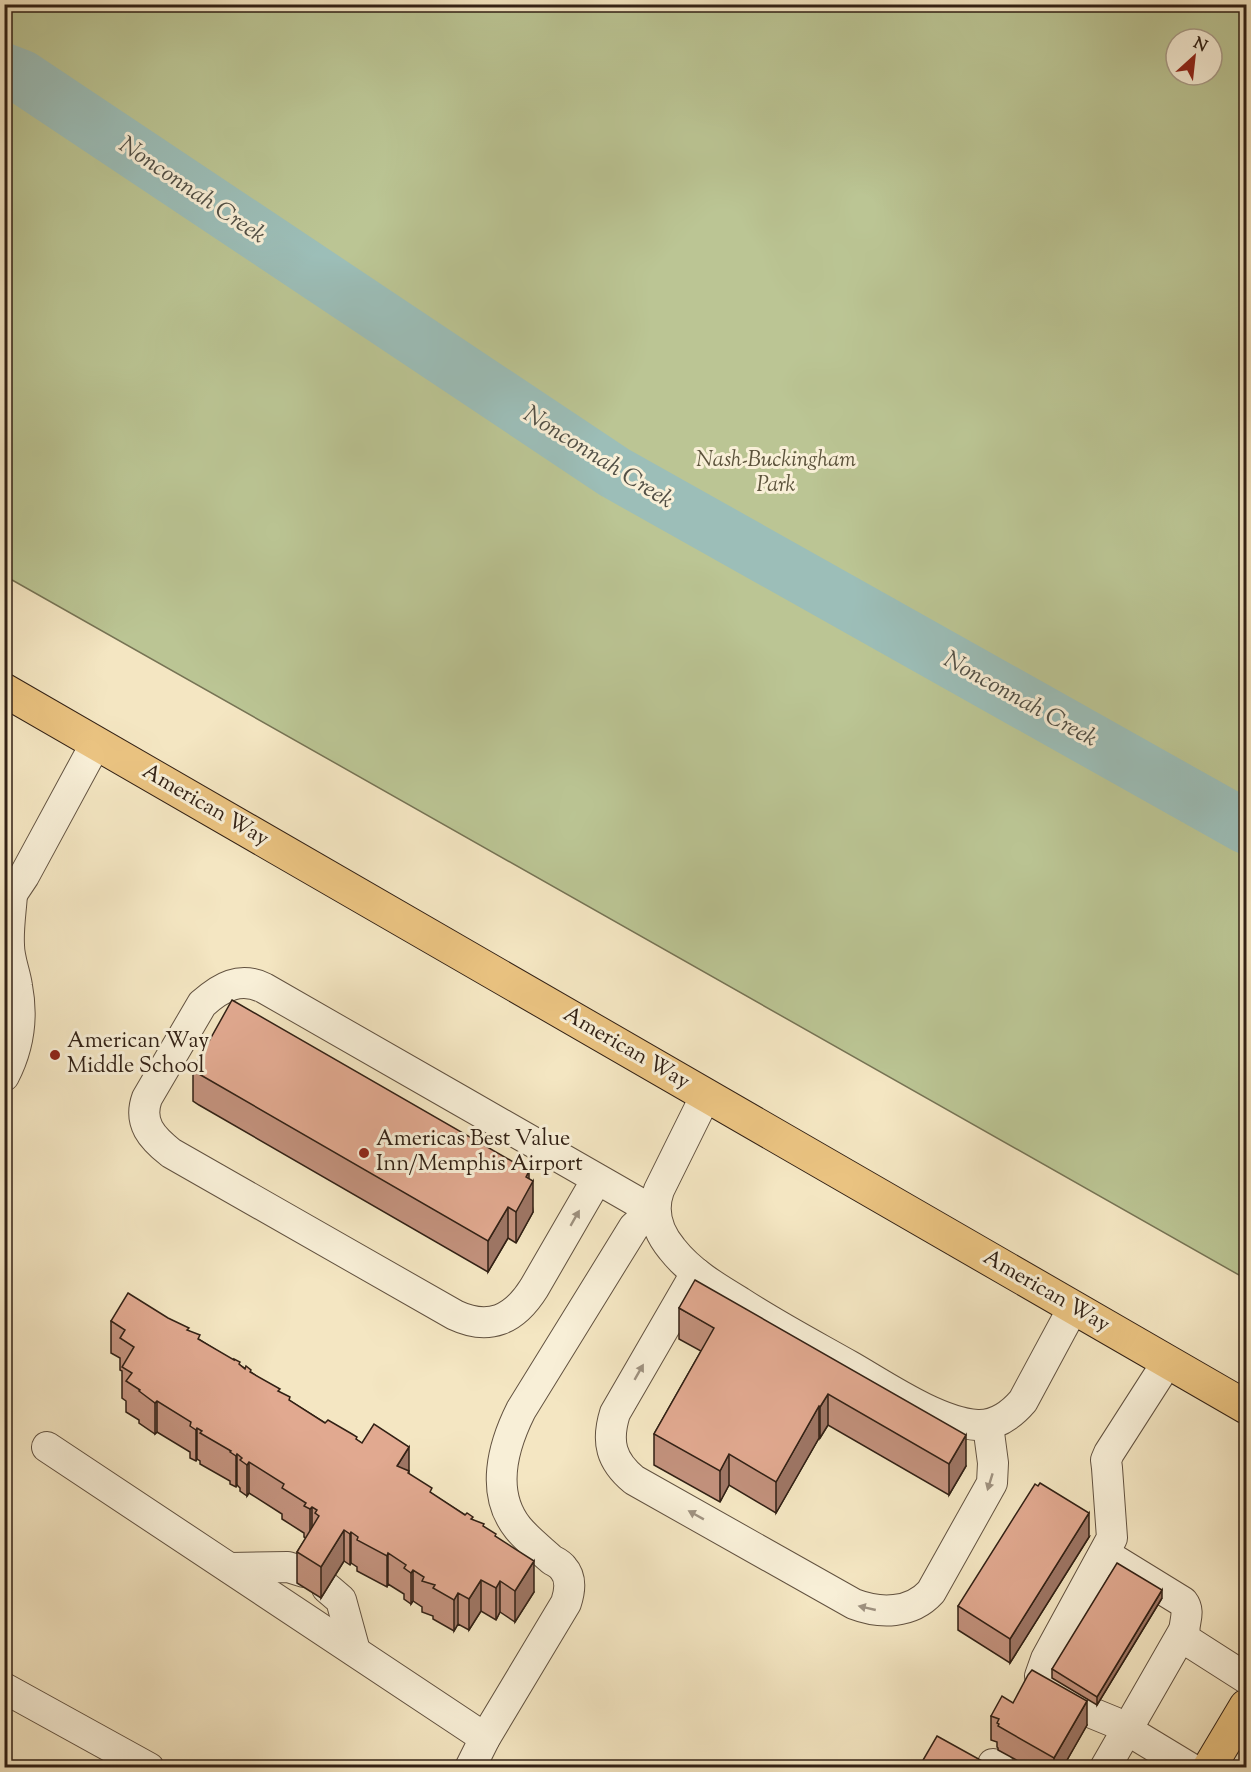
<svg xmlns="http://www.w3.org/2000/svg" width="1251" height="1772" font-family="'Sorts Mill Goudy',serif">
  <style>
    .green { fill: #bbc594; stroke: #767354; stroke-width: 1.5; fill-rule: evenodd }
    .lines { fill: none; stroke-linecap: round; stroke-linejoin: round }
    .river { stroke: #9cbeb8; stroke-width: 54 }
    .minor-casing { stroke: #625240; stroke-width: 32 }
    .major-casing { stroke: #322115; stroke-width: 35 }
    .minor { stroke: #f8efd7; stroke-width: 30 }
    .major { stroke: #eac381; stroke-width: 33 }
    .wall { fill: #c2917c; stroke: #322115; stroke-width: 1.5 }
    .shaded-wall { fill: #9e7665; stroke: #322115; stroke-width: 1.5 }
    .building { fill: #e1a990; stroke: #322115; stroke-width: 1.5 }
    .oneway { fill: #9f9280 }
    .poi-dot { fill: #8f2418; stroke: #f8efd7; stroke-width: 2 }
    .labels { text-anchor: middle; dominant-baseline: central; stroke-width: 6; stroke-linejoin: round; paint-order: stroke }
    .park-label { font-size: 22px; font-style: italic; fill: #5b523b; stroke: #f8efd7 }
    .street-label { font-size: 22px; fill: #322115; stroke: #f8efd7 }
    .poi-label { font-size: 22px; fill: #322115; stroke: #f8efd7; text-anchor: start }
    .water-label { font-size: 24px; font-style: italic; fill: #525046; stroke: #f8efd7 }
  </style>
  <rect width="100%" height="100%" fill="#f4e6c2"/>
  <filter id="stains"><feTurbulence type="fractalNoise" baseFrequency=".00333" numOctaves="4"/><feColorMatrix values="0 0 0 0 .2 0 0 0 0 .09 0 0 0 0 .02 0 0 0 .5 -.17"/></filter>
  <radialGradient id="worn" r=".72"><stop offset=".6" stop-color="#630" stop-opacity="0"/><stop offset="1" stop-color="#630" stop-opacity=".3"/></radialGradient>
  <!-- green -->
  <path class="green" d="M5,4L1246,5V1279L5,576ZM1176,39H1212V75H1176Z"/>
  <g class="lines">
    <!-- river -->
    <path class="river" d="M4,70L22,77L614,472L1246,827"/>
    <defs>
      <g id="minor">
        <path d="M4,901L12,894L24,876L96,743"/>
        <path d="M4,1076C19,1047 23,1017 17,986C15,972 9,959 9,945C8,928 11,911 12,894"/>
        <path d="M706,1095L659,1190C651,1212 658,1232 672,1249C690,1272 715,1287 740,1302C775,1325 813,1345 850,1366C885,1386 937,1422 977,1425C996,1426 1011,1415 1023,1401L1073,1308"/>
        <path d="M597,1179L534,1288C514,1320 489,1331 455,1315L171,1153C152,1138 138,1123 147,1098L202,1004C221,987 240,976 264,988C394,1063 525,1137 655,1212"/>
        <path d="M696,1273L615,1413C606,1442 611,1461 634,1480L854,1604C880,1614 911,1614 931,1592L992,1483L993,1463L988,1425"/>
        <path d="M1168,1361L1109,1453L1106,1460L1107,1468L1112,1538L1046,1659L1040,1676L1043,1682L1047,1687L1092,1713L1114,1722L1190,1768"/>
        <path d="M47,1447L485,1738"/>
        <path d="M1105,1554L1183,1602C1193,1615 1178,1628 1188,1641L1246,1678"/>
        <path d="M230,1568L288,1567L304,1572"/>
        <path d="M327,1588L341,1600L355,1651"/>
        <path d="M4,1688L149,1768"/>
        <path d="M993,1764L1000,1768"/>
        <path d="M470,1768L485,1738L566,1603C570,1591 572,1578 563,1568C561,1565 556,1562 552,1560C541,1550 527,1539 518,1528C490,1493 503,1446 521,1410L634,1227L646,1216L655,1212"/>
        <path d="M1105,1768L1183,1632"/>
      </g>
      <g id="major">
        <path d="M4,690L1246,1407"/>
        <path d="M1209,1768L1246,1706"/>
      </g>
    </defs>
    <!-- minor casing -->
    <use href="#minor" class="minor-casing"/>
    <!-- major casing -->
    <use href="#major" class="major-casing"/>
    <!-- minor -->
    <use href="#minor" class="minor"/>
    <!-- major -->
    <use href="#major" class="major"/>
  </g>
  <!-- wall -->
  <g class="wall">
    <path d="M193,1070L529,1179L533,1212L516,1243L508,1238L488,1272L199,1105L193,1101Z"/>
    <path d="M679,1308L966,1466L949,1495L828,1425L820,1438H819L776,1513L729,1485L720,1502L654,1465V1434L701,1351L679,1339Z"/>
    <path d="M111,1321L189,1331L200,1340L251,1372L290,1401L325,1423L357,1440L409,1474L432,1494L484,1527L496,1537L534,1592L515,1622L500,1612L496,1620L481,1611L469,1630L458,1624L454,1631L433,1619V1616L422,1612V1607L413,1601L411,1604L404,1599V1594L388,1584L387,1587L357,1571V1567L351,1563L350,1565L344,1561L321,1598L297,1583V1552L306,1538L304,1537V1533L282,1519V1514L249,1493L247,1496L240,1491V1488L237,1485L236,1487L230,1484V1481L200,1464V1461L197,1459L196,1461L190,1458V1452L157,1432L155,1434L139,1423V1420L126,1412V1401L122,1398V1371L120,1370V1358L111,1353Z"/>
    <path d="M1089,1537L1010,1663L958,1630V1606Z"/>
    <path d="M1162,1598L1097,1705L1052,1678V1669Z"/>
    <path d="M1013,1703L1087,1725L1063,1767H1029L998,1750V1748L997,1747V1742L991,1740V1716Z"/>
  </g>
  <!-- shaded-wall -->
  <g class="shaded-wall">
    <path d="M529,1171V1188L533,1181V1212L516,1243V1212L526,1177Z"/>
    <path d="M508,1207V1238L488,1272V1241Z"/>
    <path d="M828,1394V1425L820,1438V1407Z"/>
    <path d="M157,1401V1432L155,1434V1403Z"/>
    <path d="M819,1406V1438L776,1513V1482Z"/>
    <path d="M197,1428V1459L196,1461V1430Z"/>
    <path d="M966,1435V1466L949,1495V1464Z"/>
    <path d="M409,1447V1502L397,1466Z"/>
    <path d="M237,1454V1485L236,1487V1456Z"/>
    <path d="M729,1454V1485L720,1502V1471Z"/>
    <path d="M249,1462V1493L247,1496V1465Z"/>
    <path d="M312,1507V1538L310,1540V1509Z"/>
    <path d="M1089,1513V1537L1010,1663V1639Z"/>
    <path d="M344,1530V1561L321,1598V1567Z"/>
    <path d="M351,1532V1563L350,1565V1534Z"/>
    <path d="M388,1553V1584L387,1587V1556Z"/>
    <path d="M534,1561V1592L515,1622V1591Z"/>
    <path d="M413,1570V1601L411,1604V1573Z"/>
    <path d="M481,1580V1611L469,1630V1599Z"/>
    <path d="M500,1581V1612L496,1620V1588Z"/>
    <path d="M1162,1590V1598L1097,1705V1697Z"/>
    <path d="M458,1593V1624L454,1631V1600Z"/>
    <path d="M1087,1701V1725L1063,1767H1054V1758Z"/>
  </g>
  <!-- building -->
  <g class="building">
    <path d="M232,1000L529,1171L526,1177L533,1181L516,1212L508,1207L488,1241L199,1074L193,1070Z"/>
    <path d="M695,1280L966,1435L949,1464L828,1394L820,1407L819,1406L776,1482L729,1454L720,1471L654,1434L714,1328L679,1308Z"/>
    <path d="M128,1293L168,1318L189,1328L187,1330L200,1335L198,1339L234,1360V1359L240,1362L239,1364L245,1369L246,1366L251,1370L250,1372L280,1389L278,1391L290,1397L289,1400L325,1423L328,1420L352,1434L357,1437L356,1439L362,1443L374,1424L409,1447L397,1466L409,1471L408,1473L432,1488L430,1492L465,1515L467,1513L473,1517L471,1519L484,1524L483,1526L496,1534L495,1536L534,1561L515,1591L500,1581L496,1588L481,1580L469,1599L458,1593L454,1600L433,1588L435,1585L422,1581L424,1577L413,1570L411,1573L404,1568L406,1565L388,1553L387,1556L357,1540L358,1537L351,1532L350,1534L344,1530L321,1567L297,1552L319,1516L315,1513L317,1510L312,1507L310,1509L304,1506L306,1503L282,1488L284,1484L249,1462L247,1465L240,1460L242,1458L237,1454L236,1456L230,1452L231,1451L200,1433L202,1431L197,1428L196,1430L190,1426L191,1422L157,1401L155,1403L139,1391L140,1390L126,1381L132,1373L122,1367L134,1347L120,1338L125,1330L111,1321Z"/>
    <path d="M1040,1483L1089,1513L1010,1639L958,1606L1035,1484L1038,1486Z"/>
    <path d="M1117,1563L1162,1590L1097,1697L1052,1669Z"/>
    <path d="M1032,1670L1087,1701L1054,1758L998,1726L999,1724L997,1723L999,1719L991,1716L1002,1696L1013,1703L1028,1675Z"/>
    <path d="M937,1736L993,1767H919Z"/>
  </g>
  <!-- one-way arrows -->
  <defs><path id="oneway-solid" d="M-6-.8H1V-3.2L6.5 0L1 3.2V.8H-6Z" transform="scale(1.5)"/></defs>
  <g class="oneway">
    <use href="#oneway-solid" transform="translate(575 1218) rotate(-60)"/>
    <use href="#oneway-solid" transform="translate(639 1372) rotate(-60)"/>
    <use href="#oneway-solid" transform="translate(990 1482) rotate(107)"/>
    <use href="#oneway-solid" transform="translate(696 1515) rotate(-151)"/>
    <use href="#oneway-solid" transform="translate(867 1608) rotate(-167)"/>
  </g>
  <!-- markers -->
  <g class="poi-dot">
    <circle cx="55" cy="1055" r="6"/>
    <circle cx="364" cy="1153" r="6"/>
  </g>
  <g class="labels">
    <!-- park labels -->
    <g class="park-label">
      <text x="776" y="461">Nash-Buckingham<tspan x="776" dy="25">Park</tspan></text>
    </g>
    <!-- street labels -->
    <g class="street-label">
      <text transform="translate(205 806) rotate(30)">American Way</text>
      <text transform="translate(626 1049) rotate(30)">American Way</text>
      <text transform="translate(1046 1292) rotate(30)">American Way</text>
    </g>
    <!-- poi labels -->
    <g class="poi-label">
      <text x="67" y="1042">American Way<tspan x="67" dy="25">Middle School</tspan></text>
      <text x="376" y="1140">Americas Best Value<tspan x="376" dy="25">Inn/Memphis Airport</tspan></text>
    </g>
    <!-- water labels -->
    <g class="water-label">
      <text transform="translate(192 191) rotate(34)">Nonconnah Creek</text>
      <text transform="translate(598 458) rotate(32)">Nonconnah Creek</text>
      <text transform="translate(1020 700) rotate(29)">Nonconnah Creek</text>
    </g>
  </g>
  <!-- margin -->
  <rect width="1251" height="1772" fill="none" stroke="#f4e6c2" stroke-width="24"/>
  <rect x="6" y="6" width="1239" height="1760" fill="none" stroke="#322115" stroke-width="3"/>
  <rect x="12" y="12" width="1227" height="1748" fill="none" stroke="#322115" stroke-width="1.5"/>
  <!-- north arrow -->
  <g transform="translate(1194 57) rotate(27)"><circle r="28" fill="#f8efd7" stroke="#a99d89" stroke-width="1.5"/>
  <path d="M0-4.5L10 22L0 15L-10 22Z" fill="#8f2418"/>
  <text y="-9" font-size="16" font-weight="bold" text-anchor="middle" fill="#322115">N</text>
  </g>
  <rect width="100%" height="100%" filter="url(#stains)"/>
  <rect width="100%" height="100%" fill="url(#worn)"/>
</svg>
